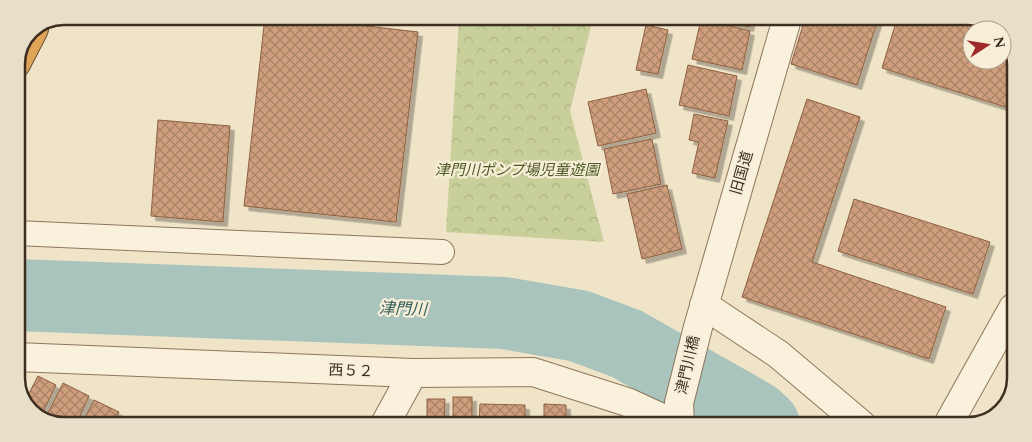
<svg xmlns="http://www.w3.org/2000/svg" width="1032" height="442" font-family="Spectral,'Noto Sans JP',serif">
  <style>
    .park { fill: url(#park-crowns) }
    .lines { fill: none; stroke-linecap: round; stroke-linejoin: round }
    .river { stroke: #a9c4bc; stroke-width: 72 }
    .building { fill: url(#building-cross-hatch); stroke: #8d5f41; filter: url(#shadow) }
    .lane-casing { stroke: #8d765c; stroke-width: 26 }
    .street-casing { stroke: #8d765c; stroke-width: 30 }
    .highway-casing { stroke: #5b4430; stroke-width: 30 }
    .lane { stroke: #faf1dc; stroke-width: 24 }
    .street { stroke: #faf1dc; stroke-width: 28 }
    .highway { stroke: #e0a458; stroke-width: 28 }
    .rail { stroke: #3d2e20; stroke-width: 4; stroke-dasharray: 9 9; stroke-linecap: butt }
    .labels { text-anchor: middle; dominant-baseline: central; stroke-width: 4.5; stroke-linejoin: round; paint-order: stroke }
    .park-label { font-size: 15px; font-style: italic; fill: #4d5a26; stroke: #f7eed8 }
    .street-label { font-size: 15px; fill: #3d2e20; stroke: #f7eed8 }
    .water-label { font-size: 16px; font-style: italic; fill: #2f5d5a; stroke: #f7eed8 }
    .rim { fill: none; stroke: #3d2e20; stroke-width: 2.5 }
  </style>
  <defs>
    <pattern id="park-crowns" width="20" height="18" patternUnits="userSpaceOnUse" patternTransform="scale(1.25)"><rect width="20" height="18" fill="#c9cf9b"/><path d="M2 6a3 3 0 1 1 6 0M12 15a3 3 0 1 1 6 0" fill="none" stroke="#aeb285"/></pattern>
    <pattern id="building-cross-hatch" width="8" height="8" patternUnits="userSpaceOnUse" patternTransform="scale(1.25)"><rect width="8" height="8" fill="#cf9f7d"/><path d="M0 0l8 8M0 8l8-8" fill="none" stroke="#a98266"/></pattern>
    <filter id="shadow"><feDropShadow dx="4.5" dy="4.5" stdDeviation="0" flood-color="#0004"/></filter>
  </defs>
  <rect width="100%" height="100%" fill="#f0e4c8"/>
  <!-- park -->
  <path class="park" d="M459,18H593L570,111L604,242L446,232Z"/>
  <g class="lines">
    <!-- river -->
    <path class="river" d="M16,295L504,313L579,326L627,344L754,416L764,425"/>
  </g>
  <!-- building -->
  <g class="building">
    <path d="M265,17H290L418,32L396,222L244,206Z"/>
    <path d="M701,19L750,31L742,70L692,59Z"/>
    <path d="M716,19H751L749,27Z"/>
    <path d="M805,19H878L857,85L791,64Z"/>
    <path d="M897,19L986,20L999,30H972V60H1002V32L1006,35L1016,61L1015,110L882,68Z"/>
    <path d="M646,25L668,30L658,74L636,70Z"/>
    <path d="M688,65L737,76L729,116L679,105Z"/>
    <path d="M646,89L656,133L598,146L588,102Z"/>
    <path d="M807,99L860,117L812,262L946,307L929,359L742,297Z"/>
    <path d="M694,114L728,121L715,178L692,173L699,142L689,140Z"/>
    <path d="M158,120L230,126L223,222L151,216Z"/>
    <path d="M652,139L661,184L613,194L604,149Z"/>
    <path d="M667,185L682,249L642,259L627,194Z"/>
    <path d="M854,199L990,242L973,294L838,251Z"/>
    <path d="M38,376L56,385L40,418L26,407L24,403Z"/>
    <path d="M63,383L89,396L77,422H46L44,421Z"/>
    <rect x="453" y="397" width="19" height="27"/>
    <path d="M427,399H445L444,424H413L414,419L427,420Z"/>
    <path d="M94,400L119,412L114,422H83Z"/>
    <path d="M480,404L525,405V424H479Z"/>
    <path d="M544,404L566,405V424H544Z"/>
    <rect x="569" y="419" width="23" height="5"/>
  </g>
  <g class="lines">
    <defs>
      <path id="lane" d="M16,233L442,252"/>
      <g id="street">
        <path d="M704,305L778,354L862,425"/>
        <path d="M16,357L413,373L533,372L627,402L677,425"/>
        <path d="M385,424L413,373"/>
        <path d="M680,425L679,403L698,327L787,19"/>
        <path d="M947,426L1013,308"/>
      </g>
      <path id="highway" d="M16,64L34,29"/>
    </defs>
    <!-- lane casing -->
    <use href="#lane" class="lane-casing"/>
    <!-- street casing -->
    <use href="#street" class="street-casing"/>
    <!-- highway casing -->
    <use href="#highway" class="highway-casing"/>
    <!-- lane -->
    <use href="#lane" class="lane"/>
    <!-- street -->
    <use href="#street" class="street"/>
    <!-- highway -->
    <use href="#highway" class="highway"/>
    <!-- rail -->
    <path class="rail" d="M994,418L1012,387"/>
  </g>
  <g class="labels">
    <!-- park labels -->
    <g class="park-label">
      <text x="517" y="170">津門川ポンプ場児童遊園</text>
    </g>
    <!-- street labels -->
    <g class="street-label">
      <text transform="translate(742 173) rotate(-74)">旧国道</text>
      <text transform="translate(688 365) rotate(-77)">津門川橋</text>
      <text transform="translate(351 371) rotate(2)">西５２</text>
    </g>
    <!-- water labels -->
    <g class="water-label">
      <text transform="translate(403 309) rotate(2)">津門川</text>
    </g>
  </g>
  <!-- crop -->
  <path d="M0 0H1032V442H0ZM64 25H968A39 39 0 0 1 1007 64V378A39 39 0 0 1 968 417H64A39 39 0 0 1 25 378V64A39 39 0 0 1 64 25Z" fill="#e8dfc9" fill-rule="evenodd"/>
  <path class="rim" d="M64 25H968A39 39 0 0 1 1007 64V378A39 39 0 0 1 968 417H64A39 39 0 0 1 25 378V64A39 39 0 0 1 64 25Z"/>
  <!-- north arrow -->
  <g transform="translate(987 45) rotate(78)"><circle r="24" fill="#f7eed8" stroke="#ada18e"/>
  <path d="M0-4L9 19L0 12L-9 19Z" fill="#9e2a2b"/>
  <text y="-8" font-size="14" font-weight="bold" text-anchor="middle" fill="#3d2e20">N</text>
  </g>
</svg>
